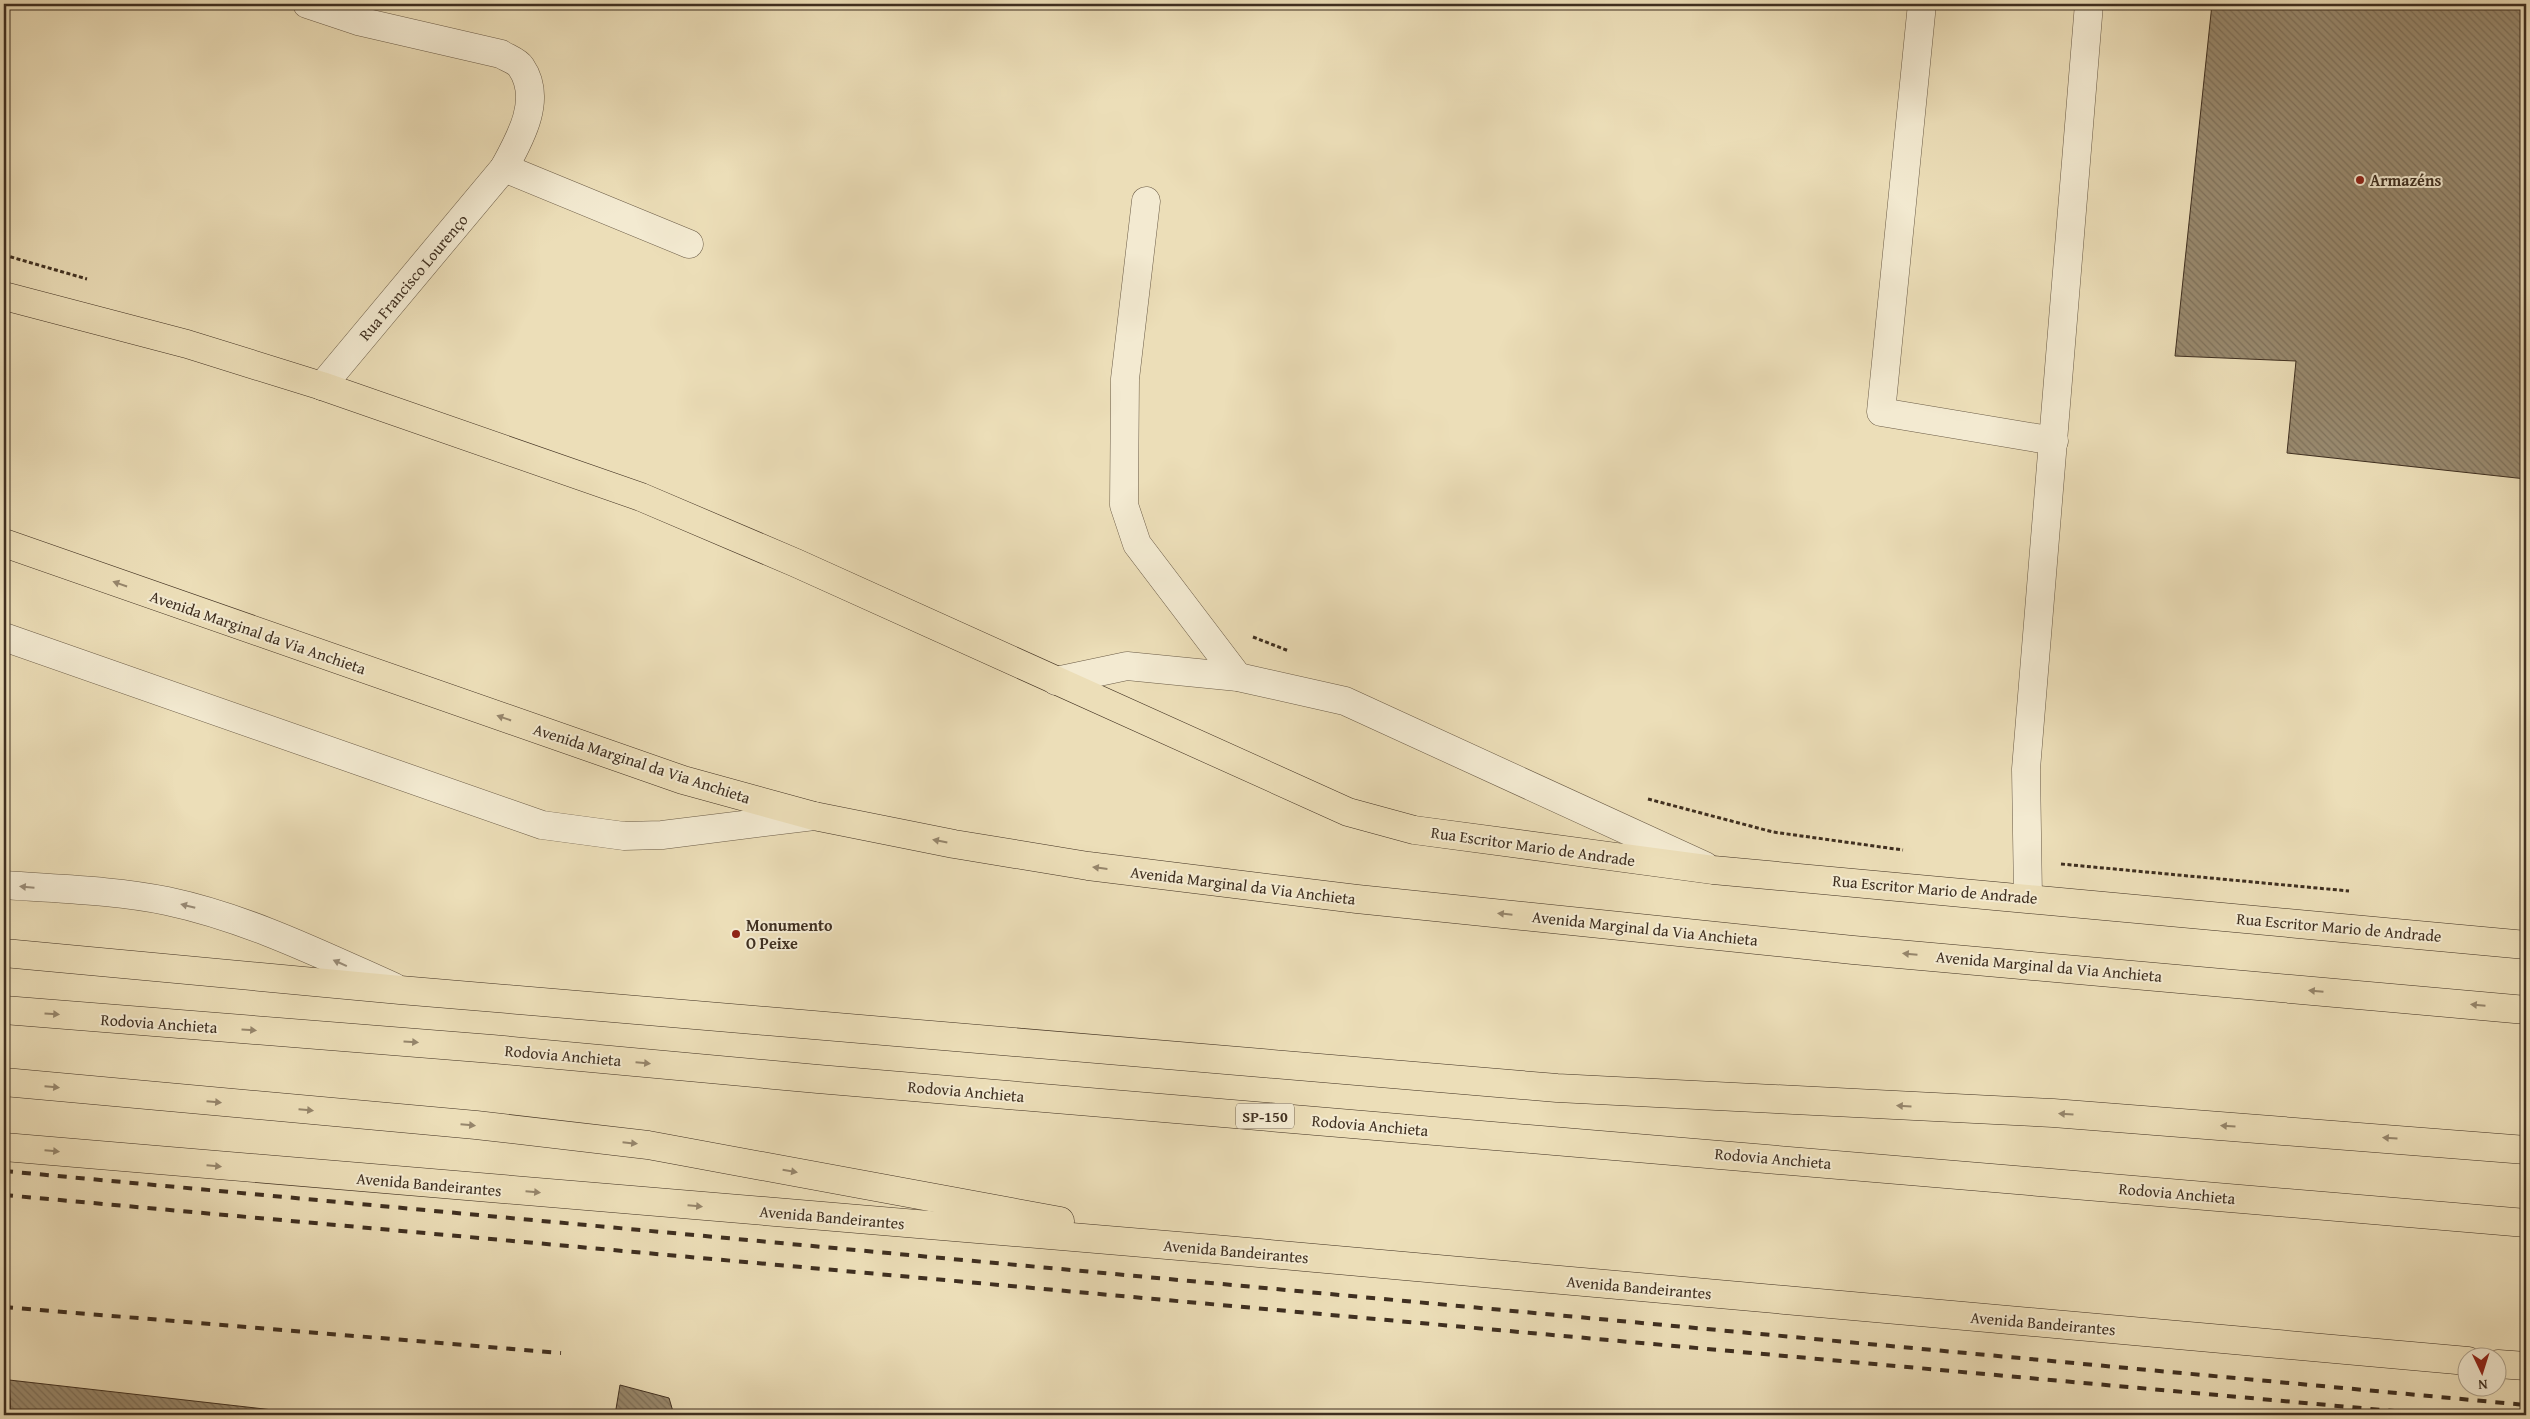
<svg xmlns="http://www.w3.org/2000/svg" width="2530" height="1419" font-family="'Gentium Book Plus',serif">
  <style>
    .building { fill: url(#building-back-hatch); stroke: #3f2f20 }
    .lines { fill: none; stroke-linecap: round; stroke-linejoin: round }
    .minor-casing { stroke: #6a5b46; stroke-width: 29 }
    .major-casing { stroke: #3f2f20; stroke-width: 29 }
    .highway-casing { stroke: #3f2f20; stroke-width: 29 }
    .path { stroke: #3f2f20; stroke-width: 3; stroke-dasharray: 4 2.5; stroke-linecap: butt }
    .minor { stroke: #f3ead1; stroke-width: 28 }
    .major { stroke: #ecdeb8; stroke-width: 28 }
    .highway { stroke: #ecdeb8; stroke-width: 28 }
    .rail { stroke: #3f2f20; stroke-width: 4; stroke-dasharray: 9 9; stroke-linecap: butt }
    .oneway { fill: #96866c }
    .oneway2 { fill: #998c78 }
    .poi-dot { fill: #8f2418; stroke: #f3ead1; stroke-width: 2 }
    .labels { text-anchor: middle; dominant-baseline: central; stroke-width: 4; stroke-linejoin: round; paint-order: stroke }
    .shield { fill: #f3ead1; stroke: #756755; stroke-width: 1 }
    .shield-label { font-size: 15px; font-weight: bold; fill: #3f2f20 }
    .poi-label { font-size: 16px; font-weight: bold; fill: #3f2f20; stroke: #f3ead1; text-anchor: start }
    .street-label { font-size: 16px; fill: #3f2f20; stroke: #f3ead1 }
  </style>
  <defs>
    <pattern id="building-back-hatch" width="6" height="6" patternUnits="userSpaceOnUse" patternTransform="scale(1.25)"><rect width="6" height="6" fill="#998a6f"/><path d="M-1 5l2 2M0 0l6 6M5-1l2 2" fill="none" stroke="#7e715b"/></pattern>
  </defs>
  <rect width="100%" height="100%" fill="#ecdeb8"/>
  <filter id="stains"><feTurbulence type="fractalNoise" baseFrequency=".004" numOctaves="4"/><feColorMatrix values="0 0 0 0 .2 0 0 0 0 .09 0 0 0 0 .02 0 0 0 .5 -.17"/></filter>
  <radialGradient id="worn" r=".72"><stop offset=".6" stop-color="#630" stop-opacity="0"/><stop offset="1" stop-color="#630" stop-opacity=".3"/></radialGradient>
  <!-- building -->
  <g class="building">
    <path d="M2207,4H2526V479L2287,453L2296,361L2175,356L2212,4Z"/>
    <path d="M9,1380L317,1415H11Z"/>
    <path d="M620,1385L669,1398L674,1415H615Z"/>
  </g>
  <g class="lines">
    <defs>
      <g id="minor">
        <path d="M307,4L358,21L501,54C507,58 517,61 521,67C543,99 520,139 504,168L322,386"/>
        <path d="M1922,4L1881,412L2054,441"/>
        <path d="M504,168L689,244"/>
        <path d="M1146,201L1125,379L1124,505L1137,544L1238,677"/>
        <path d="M4,637L542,825L624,836L662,835L814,816"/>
        <path d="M1056,681L1127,666L1238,677L1345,701L1705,866"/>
        <path d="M4,885C57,889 114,890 167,901C247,918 320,954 394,987"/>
        <path d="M2028,897L2026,769L2089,4"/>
      </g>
      <g id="major">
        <path d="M4,296L187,344L322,386L641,497L796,563L1348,812L1414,830L1713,870L2526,945"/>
        <path d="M4,543L683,780L814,816L954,844L1088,866L1357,899L1853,950L2526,1010"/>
        <path d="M4,1082L476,1125L648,1145L1060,1221"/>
        <path d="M4,1147L1214,1249L2468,1361"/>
        <path d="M2498,1364L2526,1366"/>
      </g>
      <g id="highway">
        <path d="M4,953L400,990L1557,1088L2053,1113L2526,1150"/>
        <path d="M4,1010L492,1049L818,1079L2526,1223"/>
      </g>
    </defs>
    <!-- minor casing -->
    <use href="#minor" class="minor-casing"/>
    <!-- major casing -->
    <use href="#major" class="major-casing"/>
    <!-- highway casing -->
    <use href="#highway" class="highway-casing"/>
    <!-- path -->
    <g class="path">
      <path d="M4,255L87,279"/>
      <path d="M1253,637L1289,651"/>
      <path d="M1648,799L1773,832L1903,850"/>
      <path d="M2061,864L2349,891"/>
    </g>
    <!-- minor -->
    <use href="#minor" class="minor"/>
    <!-- major -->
    <use href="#major" class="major"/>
    <!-- highway -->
    <use href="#highway" class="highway"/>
    <!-- rail -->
    <g class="rail">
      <path d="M4,1171L2526,1405"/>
      <path d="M4,1195L2438,1415"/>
      <path d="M4,1307L561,1353"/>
    </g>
  </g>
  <!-- one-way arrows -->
  <defs><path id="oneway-solid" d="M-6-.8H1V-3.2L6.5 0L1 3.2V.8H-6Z" transform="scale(1.25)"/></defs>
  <g class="oneway">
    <use href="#oneway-solid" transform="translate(120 584) rotate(-161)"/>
    <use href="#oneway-solid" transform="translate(504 718) rotate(-161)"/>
    <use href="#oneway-solid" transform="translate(940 841) rotate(-169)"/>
    <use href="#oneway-solid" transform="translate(1100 868) rotate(-173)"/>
    <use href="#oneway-solid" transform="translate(1505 914) rotate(-174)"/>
    <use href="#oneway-solid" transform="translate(1910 954) rotate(-175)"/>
    <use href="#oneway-solid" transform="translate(2316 991) rotate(-175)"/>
    <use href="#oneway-solid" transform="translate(2478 1005) rotate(-175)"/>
    <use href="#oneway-solid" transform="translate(52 1014) rotate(4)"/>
    <use href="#oneway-solid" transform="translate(249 1030) rotate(4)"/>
    <use href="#oneway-solid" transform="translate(411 1042) rotate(4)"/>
    <use href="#oneway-solid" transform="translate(643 1063) rotate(5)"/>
    <use href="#oneway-solid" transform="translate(52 1087) rotate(5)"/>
    <use href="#oneway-solid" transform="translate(214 1102) rotate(5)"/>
    <use href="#oneway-solid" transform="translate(1904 1106) rotate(-177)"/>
    <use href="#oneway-solid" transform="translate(306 1110) rotate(5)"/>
    <use href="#oneway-solid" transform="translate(2066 1114) rotate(-176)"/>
    <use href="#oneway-solid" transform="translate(468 1125) rotate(5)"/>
    <use href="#oneway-solid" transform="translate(2228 1126) rotate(-176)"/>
    <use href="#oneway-solid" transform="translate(2390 1138) rotate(-176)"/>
    <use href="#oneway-solid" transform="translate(630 1143) rotate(6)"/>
    <use href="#oneway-solid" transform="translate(52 1151) rotate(5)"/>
    <use href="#oneway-solid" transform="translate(214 1166) rotate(5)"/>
    <use href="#oneway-solid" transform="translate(790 1171) rotate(10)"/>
    <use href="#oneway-solid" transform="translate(533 1192) rotate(5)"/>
    <use href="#oneway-solid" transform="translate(695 1206) rotate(5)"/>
  </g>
  <g class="oneway2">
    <use href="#oneway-solid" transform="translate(27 887) rotate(-175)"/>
    <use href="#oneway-solid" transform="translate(188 906) rotate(-166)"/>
    <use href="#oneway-solid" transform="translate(340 963) rotate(-156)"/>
  </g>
  <!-- markers -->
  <g class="poi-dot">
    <circle cx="2360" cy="180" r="5"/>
    <circle cx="736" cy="934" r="5"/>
  </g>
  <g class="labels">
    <!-- shield labels -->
    <rect class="shield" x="1236" y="1103.5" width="58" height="25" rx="4"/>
    <g class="shield-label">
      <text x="1265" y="1116">SP-150</text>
    </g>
    <!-- poi labels -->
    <g class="poi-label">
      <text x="2370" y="180">Armazéns</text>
      <text x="746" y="925">Monumento<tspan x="746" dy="18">O Peixe</tspan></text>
    </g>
    <!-- street labels -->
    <g class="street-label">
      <text transform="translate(413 277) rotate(-50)">Rua Francisco Lourenço</text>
      <text transform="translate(258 632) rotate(19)">Avenida Marginal da Via Anchieta</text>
      <text transform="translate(642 763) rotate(18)">Avenida Marginal da Via Anchieta</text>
      <text transform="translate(1533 846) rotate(8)">Rua Escritor Mario de Andrade</text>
      <text transform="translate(1243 885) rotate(7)">Avenida Marginal da Via Anchieta</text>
      <text transform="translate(1935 889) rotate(5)">Rua Escritor Mario de Andrade</text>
      <text transform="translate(2339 927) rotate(5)">Rua Escritor Mario de Andrade</text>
      <text transform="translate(1645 928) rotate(6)">Avenida Marginal da Via Anchieta</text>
      <text transform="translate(2049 966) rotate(5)">Avenida Marginal da Via Anchieta</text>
      <text transform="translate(159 1023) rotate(4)">Rodovia Anchieta</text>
      <text transform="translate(563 1055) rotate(5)">Rodovia Anchieta</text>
      <text transform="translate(966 1091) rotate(5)">Rodovia Anchieta</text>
      <text transform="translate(1370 1125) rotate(5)">Rodovia Anchieta</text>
      <text transform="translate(1773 1158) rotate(5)">Rodovia Anchieta</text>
      <text transform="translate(429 1184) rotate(5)">Avenida Bandeirantes</text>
      <text transform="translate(2177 1193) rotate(5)">Rodovia Anchieta</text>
      <text transform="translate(832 1217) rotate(5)">Avenida Bandeirantes</text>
      <text transform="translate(1236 1251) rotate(5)">Avenida Bandeirantes</text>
      <text transform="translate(1639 1287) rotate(5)">Avenida Bandeirantes</text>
      <text transform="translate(2043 1323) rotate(5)">Avenida Bandeirantes</text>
    </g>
  </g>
  <!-- margin -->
  <rect width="2530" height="1419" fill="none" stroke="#ecdeb8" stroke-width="20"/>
  <rect x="5" y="5" width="2520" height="1409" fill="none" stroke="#3f2f20" stroke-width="2.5"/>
  <rect x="10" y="10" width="2510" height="1399" fill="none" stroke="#3f2f20"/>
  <!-- north arrow -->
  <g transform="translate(2482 1372) rotate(176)"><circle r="24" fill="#f3ead1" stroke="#ab9f8a"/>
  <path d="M0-4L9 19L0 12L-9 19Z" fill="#8f2418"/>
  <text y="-8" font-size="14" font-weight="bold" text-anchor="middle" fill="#3f2f20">N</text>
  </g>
  <rect width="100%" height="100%" filter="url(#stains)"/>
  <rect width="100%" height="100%" fill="url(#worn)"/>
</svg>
